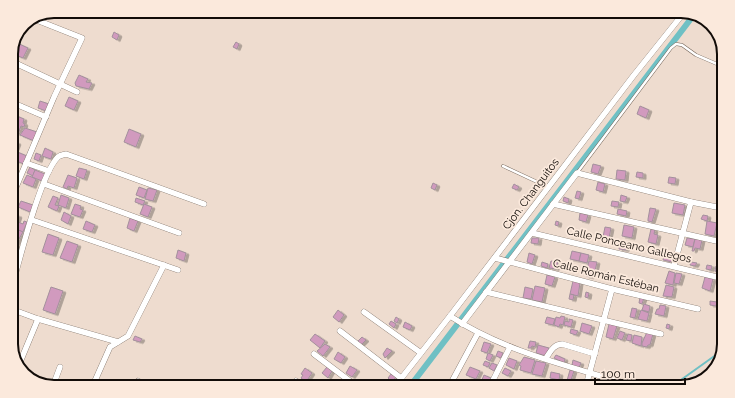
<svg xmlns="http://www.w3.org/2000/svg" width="735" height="398" font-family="Raleway,sans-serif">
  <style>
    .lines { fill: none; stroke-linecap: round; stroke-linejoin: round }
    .stream { stroke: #6fc0c4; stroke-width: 2 }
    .canal { stroke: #6fc0c4; stroke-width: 6 }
    .building { fill: #d19abe; stroke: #a3909c; filter: url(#shadow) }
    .lane-casing { stroke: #716256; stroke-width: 3.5 }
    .street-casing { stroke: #716256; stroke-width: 6 }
    .lane { stroke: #fff; stroke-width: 2.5 }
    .street { stroke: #fff; stroke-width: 5.5 }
    .labels { text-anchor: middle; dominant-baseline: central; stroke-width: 3.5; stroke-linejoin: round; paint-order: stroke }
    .street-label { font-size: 11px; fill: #120c08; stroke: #fbe9dc }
    .rim { fill: none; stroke: #120c08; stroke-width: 2 }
  </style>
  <defs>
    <filter id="shadow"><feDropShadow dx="3" dy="1.5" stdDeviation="0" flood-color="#0004"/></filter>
  </defs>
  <rect width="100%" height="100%" fill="#eedccf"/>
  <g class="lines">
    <!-- stream -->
    <path class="stream" d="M671,387L720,352"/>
    <!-- canal -->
    <path class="canal" d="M411,385L693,16"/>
  </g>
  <!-- building -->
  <g class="building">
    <path d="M114,32L119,35L117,40L112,37Z"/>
    <path d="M15,42L28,48L23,58L11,53Z"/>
    <path d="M236,42L239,44L237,49L233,47Z"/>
    <path d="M79,75L88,79L86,82L92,83L89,89L76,86L75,83Z"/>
    <path d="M69,97L78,101L74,110L65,106Z"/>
    <path d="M40,101L49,104L46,111L38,108Z"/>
    <path d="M640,106L649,110L646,118L637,114Z"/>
    <path d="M12,114L24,119L23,123L25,124L24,127L21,126L18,134L11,131Z"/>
    <path d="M25,128L37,132L34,141L20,135Z"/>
    <path d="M129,129L141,134L136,147L124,142Z"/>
    <path d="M11,140L18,143L15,151L27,156L24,164L11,159Z"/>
    <path d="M45,148L53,152L51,159L42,156Z"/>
    <path d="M36,153L41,155L39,161L34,159Z"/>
    <path d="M593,164L601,166L598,174L591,172Z"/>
    <path d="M30,167L35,170L33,176L27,173Z"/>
    <path d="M79,168L87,170L84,179L76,176Z"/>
    <path d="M35,170L45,174L42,181L32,177Z"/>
    <path d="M617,170L626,171L625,180L616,179Z"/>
    <path d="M637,172L643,173V178L636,177Z"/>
    <path d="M27,175L36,179L33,187L23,183Z"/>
    <path d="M68,175L77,178L74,188L68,186L67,189L63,187Z"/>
    <path d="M669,177L676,178L675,184L668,183Z"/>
    <path d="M598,182L605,184L603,192L596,190Z"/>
    <path d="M433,183L437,185L435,190L431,188Z"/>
    <path d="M514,184L519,187L517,190L512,188Z"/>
    <path d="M139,187L147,190L144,198L136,195Z"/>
    <path d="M148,188L157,190L153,201L145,199Z"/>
    <path d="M577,191L581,192L579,199L575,198Z"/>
    <path d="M61,195L69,198L66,208L58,205Z"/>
    <path d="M621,195L627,197L625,202L620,201Z"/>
    <path d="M53,196L58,198L55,205L59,206L57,211L48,207Z"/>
    <path d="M564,197L569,199L568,203L563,201Z"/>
    <path d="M136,198L145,201L143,205L135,202Z"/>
    <path d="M21,201L33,205L30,212L18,207Z"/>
    <path d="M612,201L619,202L618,207L611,206Z"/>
    <path d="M674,203L685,205L683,215L672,213Z"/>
    <path d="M75,204L81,206L80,209L83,210L80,217L71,214Z"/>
    <path d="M144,204L152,207L148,217L140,214Z"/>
    <path d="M650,208L656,209L652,222L648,221V219Z"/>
    <path d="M618,209L627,211L626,216L617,214Z"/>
    <path d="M64,212L71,216L68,224L61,220Z"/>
    <path d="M11,213L19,216L17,222L11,220Z"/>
    <path d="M580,213L588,215L586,222L579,220Z"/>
    <path d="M703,215L708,216L707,221L701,219Z"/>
    <path d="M130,218L138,221L134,231L127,228Z"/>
    <path d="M718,218L722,219L721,224L717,223Z"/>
    <path d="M24,221L27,222L23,232L15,229L18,222L23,224Z"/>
    <path d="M86,221L95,225L92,232L83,229Z"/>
    <path d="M556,221L559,222L558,226L555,225Z"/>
    <path d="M707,221L717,223L714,236L705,234Z"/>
    <path d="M624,225L634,227L632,238L622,236Z"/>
    <path d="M12,227L23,232L16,244L11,243Z"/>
    <path d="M605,227L611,228L609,238L603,237Z"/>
    <path d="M651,229L655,230L654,234L658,235L656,244L648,242Z"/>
    <path d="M48,234L59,238L53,255L42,252Z"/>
    <path d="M532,238H539L538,244L531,243Z"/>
    <path d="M687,238L695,239L693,247L685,245Z"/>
    <path d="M695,239L702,240L700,249L695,248L694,251H692Z"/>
    <path d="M67,241L78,245L72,262L60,258Z"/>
    <path d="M11,243L17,245L12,258H11Z"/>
    <path d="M620,244L627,246L626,250L619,249Z"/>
    <path d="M178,250L186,253L184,261L176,258Z"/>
    <path d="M572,251L581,253L579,261L570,259Z"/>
    <path d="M665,251L675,253L672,262L663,260Z"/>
    <path d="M529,253L535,255L532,264L527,262Z"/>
    <path d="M581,253L589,255L587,263L579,261Z"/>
    <path d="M551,261L558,262L556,269L549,268Z"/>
    <path d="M589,261L597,262L595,271L587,269Z"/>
    <path d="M542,262L548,264L547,268L541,266Z"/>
    <path d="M691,262L697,263L695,266L690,265Z"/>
    <path d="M707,265L712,266L711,270L706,269Z"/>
    <path d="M716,266L721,267L719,273L715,271Z"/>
    <path d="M587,270L593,271L591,277L586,276Z"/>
    <path d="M669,271L675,273L673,285L665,283Z"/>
    <path d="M676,273L682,274L679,284L674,283Z"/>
    <path d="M547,275L555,277L552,286L545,284Z"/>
    <path d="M705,277L713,279L710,291L702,288Z"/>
    <path d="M573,281L580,283L578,296L570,294Z"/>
    <path d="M666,285L674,287L672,297L663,296Z"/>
    <path d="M535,286L545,288L542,302L532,300Z"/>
    <path d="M51,287L63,291L55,314L43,310Z"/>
    <path d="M525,287L533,289L531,299L523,298Z"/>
    <path d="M586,292L589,293L588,298L585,297Z"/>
    <path d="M570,294L574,295L573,300L569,299Z"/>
    <path d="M640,297L644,298L642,304L639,303Z"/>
    <path d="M710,301L717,302L716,306L710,305Z"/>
    <path d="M644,304L650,306L649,312L642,310Z"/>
    <path d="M660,305L666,306L664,316L655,314L657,309H659Z"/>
    <path d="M632,308L637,309L635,318L630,317Z"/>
    <path d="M338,310L344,315L339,322L333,317Z"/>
    <path d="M641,310L649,313L647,321L638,319Z"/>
    <path d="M561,316L565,317L563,325L560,324L559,327L554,325L556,317L560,318Z"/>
    <path d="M396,317L399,319L397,323L394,321Z"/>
    <path d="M547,317L555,319L553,325L545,323Z"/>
    <path d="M569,319L573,320L571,327L564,325L565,321L569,322Z"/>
    <path d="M391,321L396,324L394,328L389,324Z"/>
    <path d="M405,322L412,326L410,330L403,327Z"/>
    <path d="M582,323L592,326L589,334L580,331Z"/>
    <path d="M609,324L617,326L613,339L606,337Z"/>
    <path d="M667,324L670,325L669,329L666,328Z"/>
    <path d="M571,329L578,331L576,335L570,333Z"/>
    <path d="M620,331L625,333L622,340L617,338Z"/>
    <path d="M647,332L653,334L650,345H648L647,347L642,346V343Z"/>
    <path d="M315,334L325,341L320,348L310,340Z"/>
    <path d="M628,334L632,335L631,341L626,340Z"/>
    <path d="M634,335L642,337L641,346L632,343Z"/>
    <path d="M135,336L142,339L140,342L133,340Z"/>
    <path d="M362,337L366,340L361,345L357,342Z"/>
    <path d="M530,341L536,342L535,347L532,346L531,348H528Z"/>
    <path d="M484,342L491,344L487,353L481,351Z"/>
    <path d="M325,344L330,347L323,356L317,351Z"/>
    <path d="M538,345L549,348L546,356L536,353Z"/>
    <path d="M387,348L392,351L385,358L383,354Z"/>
    <path d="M498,351L503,353L501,358L496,356Z"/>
    <path d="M338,352L345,357L341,363L334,359Z"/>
    <path d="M488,353L493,355L490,361L486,359Z"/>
    <path d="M556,355L565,359L564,363L554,358Z"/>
    <path d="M524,357L535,360L531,373L520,370L521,366L519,365Z"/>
    <path d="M509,358L517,361L514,369L506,365Z"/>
    <path d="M573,360L581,363L579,368L572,365Z"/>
    <path d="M485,361L490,363L488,367L483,365Z"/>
    <path d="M536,361L546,363L542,376L532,374Z"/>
    <path d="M492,363L497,365L494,371L489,368Z"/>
    <path d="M350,366L357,370L352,377L346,373Z"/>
    <path d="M327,367L332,371L328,378L322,373Z"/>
    <path d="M470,367L480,371L476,379L466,375Z"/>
    <path d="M305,368L312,373L306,382L301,378L303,375L301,374Z"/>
    <path d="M505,368L511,371L508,376L502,373Z"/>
    <path d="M570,370L574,371L571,380L576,382L575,386L566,384Z"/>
    <path d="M551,372L560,374L559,380L550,378Z"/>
    <path d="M391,374L396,377L392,382L388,378Z"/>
    <path d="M484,375L491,378L488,385L481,382Z"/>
    <path d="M558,381L566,384V386L557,385Z"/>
  </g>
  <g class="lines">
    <defs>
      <g id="lane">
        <path d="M503,166L548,187"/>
        <path d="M577,173L671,48L676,44L682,45L696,55L724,67"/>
      </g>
      <g id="street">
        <path d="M11,61L77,92"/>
        <path d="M11,102L46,117"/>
        <path d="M11,110L14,103"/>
        <path d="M26,163L49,171"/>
        <path d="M44,184L179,233"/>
        <path d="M11,199L54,97L82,38L34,19"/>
        <path d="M553,204L721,242"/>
        <path d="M32,220L178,270"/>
        <path d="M532,233L721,278"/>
        <path d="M495,258L612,289L698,309"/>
        <path d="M674,266L691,202"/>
        <path d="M11,290C19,262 40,175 58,157C60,155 63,155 66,154L204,204"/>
        <path d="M486,292L661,334"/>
        <path d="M11,309L38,319L118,342"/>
        <path d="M364,312L421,353"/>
        <path d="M450,316C506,353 574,367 637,387"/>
        <path d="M462,324L577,173L691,202L722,208"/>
        <path d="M340,331L401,378"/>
        <path d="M314,354L355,385"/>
        <path d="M546,358C551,351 553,345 562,344L595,354"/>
        <path d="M18,367L38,319"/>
        <path d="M296,381L300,384"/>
        <path d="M54,383L60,367"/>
        <path d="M94,383L110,347L128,336L164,265"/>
        <path d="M137,383L138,381"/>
        <path d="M396,385L450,316L634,75L682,15"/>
        <path d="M450,385L478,333"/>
        <path d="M490,386L510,347"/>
        <path d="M586,386L612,289"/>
      </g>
    </defs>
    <!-- lane casing -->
    <use href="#lane" class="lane-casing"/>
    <!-- street casing -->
    <use href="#street" class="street-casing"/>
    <!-- lane -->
    <use href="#lane" class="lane"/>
    <!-- street -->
    <use href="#street" class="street"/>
  </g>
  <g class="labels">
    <!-- street labels -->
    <g class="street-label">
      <text transform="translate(531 194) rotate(-53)">Cjon. Changuitos</text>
      <text transform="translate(629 245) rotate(13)">Calle Ponceano Gallegos</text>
      <text transform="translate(606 276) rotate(14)">Calle Román Estéban</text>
    </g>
  </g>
  <!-- crop -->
  <path d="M0 0H735V398H0ZM54 18H681A36 36 0 0 1 717 54V344A36 36 0 0 1 681 380H54A36 36 0 0 1 18 344V54A36 36 0 0 1 54 18Z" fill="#fbe9dc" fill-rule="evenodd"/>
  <path class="rim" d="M54 18H681A36 36 0 0 1 717 54V344A36 36 0 0 1 681 380H54A36 36 0 0 1 18 344V54A36 36 0 0 1 54 18Z"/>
  <!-- scale -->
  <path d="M595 378v6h90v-6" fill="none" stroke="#120c08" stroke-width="2"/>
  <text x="601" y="378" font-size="12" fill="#120c08" stroke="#fbe9dc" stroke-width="3" paint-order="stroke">100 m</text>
</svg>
